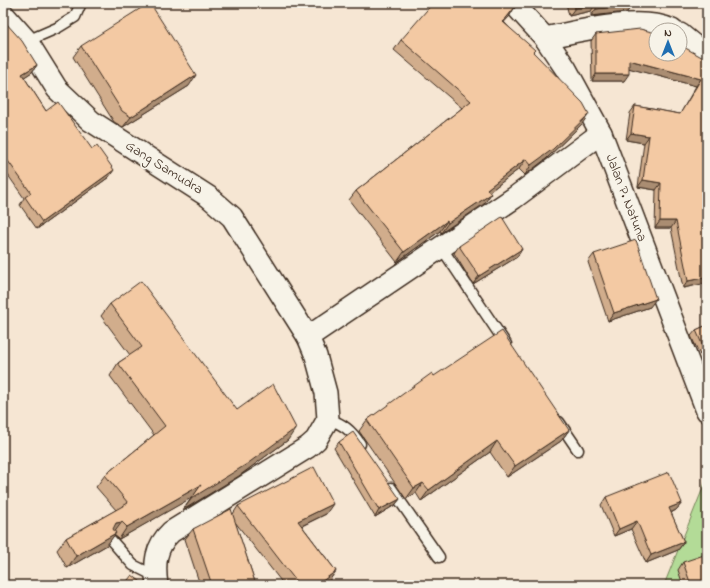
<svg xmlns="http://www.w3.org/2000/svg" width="710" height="588" font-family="'Indie Flower',sans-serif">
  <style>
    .green { fill: #b3db97; stroke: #77825a }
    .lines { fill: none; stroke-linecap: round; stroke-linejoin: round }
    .lane-casing { stroke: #3b2a1e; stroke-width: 13 }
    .street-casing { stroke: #3b2a1e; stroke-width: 24 }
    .lane { stroke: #f7f3e8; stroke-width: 10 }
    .street { stroke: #f7f3e8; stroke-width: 21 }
    .wall { fill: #d1ad8c; stroke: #3b2a1e }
    .shaded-wall { fill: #aa8d72; stroke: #3b2a1e }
    .building { fill: #f3c9a3; stroke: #3b2a1e }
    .labels { text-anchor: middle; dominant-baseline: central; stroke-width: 3.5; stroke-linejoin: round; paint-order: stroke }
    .street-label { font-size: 14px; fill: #3b2a1e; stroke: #f7f3e8 }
  </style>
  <rect width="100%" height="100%" fill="#f6e6d3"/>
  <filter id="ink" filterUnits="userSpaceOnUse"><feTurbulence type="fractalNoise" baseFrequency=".025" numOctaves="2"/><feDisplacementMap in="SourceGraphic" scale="8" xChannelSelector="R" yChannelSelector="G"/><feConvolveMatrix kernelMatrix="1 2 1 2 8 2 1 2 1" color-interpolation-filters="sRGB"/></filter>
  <g filter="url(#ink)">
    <!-- green -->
    <path class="green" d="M707,478V585H664Z"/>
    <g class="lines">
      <defs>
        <g id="lane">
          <path d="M27,41L57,28L75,17L81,3"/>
          <path d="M441,247L506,344"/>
          <path d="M328,419C343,424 351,430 360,444"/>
          <path d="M559,422L578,450"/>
          <path d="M391,488L439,557"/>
          <path d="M111,540L133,565L155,576"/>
        </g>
        <g id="street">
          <path d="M513,3L545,38L566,69L601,133L707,411"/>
          <path d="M3,14L27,41L57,89L91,121L209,197L232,217L308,337L316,356L326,393L328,419L316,440L308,447L171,532C155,547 154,564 157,585"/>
          <path d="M680,34L707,56"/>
          <path d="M545,38C579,31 641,15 672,30"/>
          <path d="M308,337L514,198L601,133"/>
        </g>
      </defs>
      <!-- lane casing -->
      <use href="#lane" class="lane-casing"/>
      <!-- street casing -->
      <use href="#street" class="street-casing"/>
      <!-- lane -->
      <use href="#lane" class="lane"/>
      <!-- street -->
      <use href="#street" class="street"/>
    </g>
    <!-- wall -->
    <g class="wall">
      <path d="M566,3H632L633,4L627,12L591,16V11L569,16Z"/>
      <path d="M515,7L504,22L533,52L582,124L546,159L525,175L519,169L489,192L484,204L441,233L440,231L397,262L349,200L356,191L462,108L394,50L401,40Z"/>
      <path d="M3,23L37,65L32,72L24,77L46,111L109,177L37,229L20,205L24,198L3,168Z"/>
      <path d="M596,34L707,60V283L683,288L671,228H655L656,190L638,187L644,143L626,140L630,113L635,106L680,114L696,86L629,68L624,81H592L591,41Z"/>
      <path d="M81,46L189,86L123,127L114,122L73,57Z"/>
      <path d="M459,246L522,249L517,257L473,284L454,253Z"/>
      <path d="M594,254L650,307L608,321L588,262Z"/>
      <path d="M110,304L237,410L288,440L239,476L183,510L192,497L119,539L114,535L107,545L67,568L57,550L66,538L116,510L96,487L105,475L154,435L110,376L118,363L130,355L101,316Z"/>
      <path d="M707,325V352L700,355L691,336L696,330Z"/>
      <path d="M434,376L569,430L561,441L507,477L490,452L421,501L416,493L406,499L359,431L367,420Z"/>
      <path d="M339,442L400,499L395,505L375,517L334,448Z"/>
      <path d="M606,497L682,503L676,510L671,513L684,542L678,550L646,563L631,529L614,536L601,505Z"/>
      <path d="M238,506L326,514L302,526L336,571L329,581L324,585H284L235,522L256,585H200L185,539L193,529L233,514Z"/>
      <path d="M683,562L707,585H683L678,570Z"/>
    </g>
    <!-- shaded-wall -->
    <g class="shaded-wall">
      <path d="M596,4L591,11L569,16L575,8Z"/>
      <path d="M633,4L627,12L591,16L596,9Z"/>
      <path d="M515,7L509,17L496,31L503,22Z"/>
      <path d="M629,60L701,79L696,86L624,67Z"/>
      <path d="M37,65L32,72L17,82L22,74Z"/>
      <path d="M596,74H629L624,81H592Z"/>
      <path d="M196,75L189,86L123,127L131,117Z"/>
      <path d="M589,114L582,124L546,159L525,175L531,165Z"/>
      <path d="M631,133L649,136L644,143L626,140Z"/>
      <path d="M526,159L519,169L480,199L487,189Z"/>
      <path d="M114,170L109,177L37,229L42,222Z"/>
      <path d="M643,180L661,183L656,190L638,187Z"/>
      <path d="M491,194L484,204L441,233L448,223Z"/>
      <path d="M447,221L440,231L397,262L404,252Z"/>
      <path d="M660,221H676L671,228H655Z"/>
      <path d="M522,249L517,257L473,284L479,276Z"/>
      <path d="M707,277V283L683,288L688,281Z"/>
      <path d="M656,299L650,307L608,321L614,313Z"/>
      <path d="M707,347V352L700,355L704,349Z"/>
      <path d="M296,428L288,440L239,476L183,510L192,498Z"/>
      <path d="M569,430L561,441L507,477L515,466Z"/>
      <path d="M497,441L490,452L421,501L429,490Z"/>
      <path d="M423,483L416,493L406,499L414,488Z"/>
      <path d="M201,485L193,497L119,539L127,527Z"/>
      <path d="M400,499L395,505L375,517L379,510Z"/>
      <path d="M682,503L676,510L664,516L669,508Z"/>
      <path d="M333,504L326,514L291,531L298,521Z"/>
      <path d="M637,521L631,529L614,536L619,529Z"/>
      <path d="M122,522L113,534L107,535L116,523Z"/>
      <path d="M116,533L107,545L67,568L76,556Z"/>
      <path d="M684,542L678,550L646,563L651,555Z"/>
      <path d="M336,571L329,581L324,585H317Z"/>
    </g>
    <!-- building -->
    <g class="building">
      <path d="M149,3H150L196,75L131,117L122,111L81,46Z"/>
      <path d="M433,3H511L515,7L503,22L535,50L533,52L583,103L589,114L553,149L531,165L526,159L487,189L491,194L448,223L447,221L404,252L356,191L471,101L401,40Z"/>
      <path d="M574,3H632L633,4L596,9V4L575,8Z"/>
      <path d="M5,22L22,41L37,65L22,74L46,111L58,102L92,149L97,146L114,170L42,222L25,197L31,193L3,154V23Z"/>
      <path d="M640,29L656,33V54H680V45L707,60V277L688,281L676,221H660L661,183L643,180L649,136L631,133L635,106L680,114L701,79L629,60V74H596V34Z"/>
      <path d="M502,217L522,249L479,276L459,246Z"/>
      <path d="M636,240L656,299L614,313L594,254Z"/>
      <path d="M141,281L237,410L273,384L296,428L247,464L192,498L201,485L127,527L122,522L116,523L113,529L116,533L76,556L66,538L128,503L105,475L165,426L118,363L142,347L110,304Z"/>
      <path d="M707,325V347L704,349L696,330Z"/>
      <path d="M502,331L569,430L515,466L497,441L429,490L423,483L414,488L367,420L432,373L434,376Z"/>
      <path d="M353,432L400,499L379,510L339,442Z"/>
      <path d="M314,467L333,504L298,521L336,571L317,585H299L238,506Z"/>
      <path d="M669,472L682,503L669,508L684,542L651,555L637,521L619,529L606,497Z"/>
      <path d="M231,509L256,585H212L193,529Z"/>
      <path d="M707,554V585H691L683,562Z"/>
      <path d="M132,575L145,585H124Z"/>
    </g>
  </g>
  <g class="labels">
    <!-- street labels -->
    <g class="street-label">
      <text transform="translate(164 168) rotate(32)">Gang Samudra</text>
      <text transform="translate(626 198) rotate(69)">Jalan P. Natuna</text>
    </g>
  </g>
  <!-- margin -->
  <rect width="710" height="588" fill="none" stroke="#f7f3e8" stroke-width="16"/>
  <rect x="8" y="8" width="694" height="572" fill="none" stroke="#3b2a1e" stroke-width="1.5" filter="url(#ink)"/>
  <!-- north arrow -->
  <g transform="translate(668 42)"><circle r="19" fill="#f7f3e8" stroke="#aca397"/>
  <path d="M0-3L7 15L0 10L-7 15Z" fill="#1f6fb2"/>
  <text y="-6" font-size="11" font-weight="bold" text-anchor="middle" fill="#3b2a1e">N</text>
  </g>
</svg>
